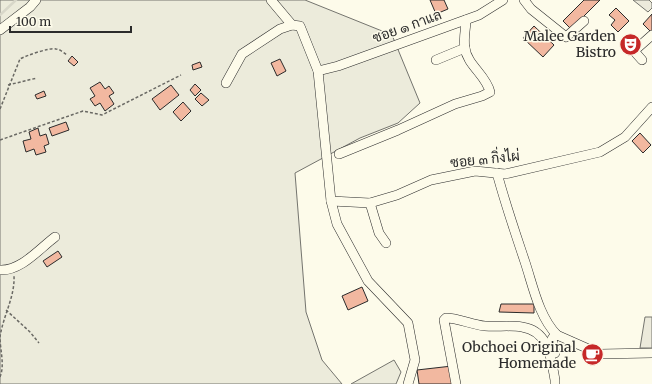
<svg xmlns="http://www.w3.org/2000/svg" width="652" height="384" font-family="Merriweather,Sarabun,serif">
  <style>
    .green { fill: #ecebdb; stroke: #74746e }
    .parking { fill: #eceadb; stroke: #74746e }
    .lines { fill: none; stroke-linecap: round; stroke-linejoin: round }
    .stream { stroke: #d8d7c9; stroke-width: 2.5 }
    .building { fill: #f2b8a0; stroke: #2b2b2b }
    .minor-casing { stroke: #2b2b2b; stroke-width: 10 }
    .path { stroke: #6a6964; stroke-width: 1.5; stroke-dasharray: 3 2; stroke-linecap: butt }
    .minor { stroke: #fdfbea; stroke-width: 9 }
    .labels { text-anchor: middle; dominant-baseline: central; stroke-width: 3; stroke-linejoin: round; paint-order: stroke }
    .street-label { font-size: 14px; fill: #2b2b2b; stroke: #fdfbea }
    .poi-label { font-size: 14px; fill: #2b2b2b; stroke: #fdfbea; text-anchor: end }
  </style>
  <rect width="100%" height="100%" fill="#fdfbea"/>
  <!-- green -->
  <g class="green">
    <path d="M0,0H305L392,35L420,103L398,123L360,138L295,173L306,312L322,360L342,384H0Z"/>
    <path d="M394,360L401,372L396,384H351Z"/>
  </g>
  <!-- parking -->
  <g class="parking">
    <path d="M633,0H649L652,3V8L648,12Z"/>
    <path d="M645,317H652V348H640Z"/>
  </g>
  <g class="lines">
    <!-- stream -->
    <path class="stream" d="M0,15L16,0"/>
  </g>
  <!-- building -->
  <g class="building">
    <path d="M430,0H444L448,9L436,14Z"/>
    <path d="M584,0H600L571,29L563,21Z"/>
    <path d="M616,8L629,21L618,32L611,25L615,20L609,15Z"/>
    <path d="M652,14V31L651,32L643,24Z"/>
    <path d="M534,26L554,45L543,57L523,38Z"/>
    <path d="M72,56L78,62L74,66L68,61Z"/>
    <path d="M280,59L286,71L277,76L271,63Z"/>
    <path d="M200,62L202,67L193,70L192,65Z"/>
    <path d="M100,82L105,89L109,86L114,93L109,96L114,104L105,111L100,103L95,106L90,99L95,96L90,88Z"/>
    <path d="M195,84L201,90L195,96L190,90Z"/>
    <path d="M171,85L179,95L160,110L152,99Z"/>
    <path d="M44,91L46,96L37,99L35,95Z"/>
    <path d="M201,93L209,100L202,106L195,99Z"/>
    <path d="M183,102L191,111L181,121L173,112Z"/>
    <path d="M66,122L69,130L52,136L49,128Z"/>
    <path d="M38,128L40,136L46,134L49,144L44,146L46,152L36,155L34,149L26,152L23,141L31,139L29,132Z"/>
    <path d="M640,133L651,145L643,153L632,141Z"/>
    <path d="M58,251L62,257L47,267L43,261Z"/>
    <path d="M362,287L368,301L348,310L342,296Z"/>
    <path d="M501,304H534V313L499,312Z"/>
    <path d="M452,366L454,384H419L417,370Z"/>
  </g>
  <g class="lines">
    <defs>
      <g id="minor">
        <path d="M271,0L292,25"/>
        <path d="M524,0L531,9L566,37L584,21"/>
        <path d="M0,30L30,7L36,0"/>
        <path d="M436,60L465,48"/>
        <path d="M642,60L634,51L652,35"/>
        <path d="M318,71L338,66L479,15L503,0"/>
        <path d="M226,83L242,54L280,29L292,25L300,26L318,71L331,201L337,224L368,281L408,323L415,360L408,384"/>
        <path d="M339,154L398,130L455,104L482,96L490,92C486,75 467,65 465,48C463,39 466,28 466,20"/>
        <path d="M497,173C505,203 515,232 525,262C533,286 539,317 557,335"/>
        <path d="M331,201L370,203L397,195L431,180L475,171L505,174L600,152L625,137L652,107"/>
        <path d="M370,203L379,233L386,243"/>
        <path d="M0,270C21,271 39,249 55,237"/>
        <path d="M555,353L552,339L554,336L557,335L600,354L652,353"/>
        <path d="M456,384L444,320L446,318C459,318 472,325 485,326C497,327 510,325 522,327C549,331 551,358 555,380V384"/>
      </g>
    </defs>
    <!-- minor casing -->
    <use href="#minor" class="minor-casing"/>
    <!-- path -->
    <g class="path">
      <path d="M8,85L37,78"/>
      <path d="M0,109L20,59C25,56 50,47 56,49C60,49 64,53 67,55"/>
      <path d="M0,140L83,111L102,115L181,75"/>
      <path d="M6,310L30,332L39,343"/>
      <path d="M0,377C5,365 0,350 0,337C3,316 15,297 14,276"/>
    </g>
    <!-- minor -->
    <use href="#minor" class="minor"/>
  </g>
  <!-- icons -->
  <defs>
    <symbol id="theatre-disc" viewBox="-11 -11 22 22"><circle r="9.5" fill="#c62828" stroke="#fdfbea"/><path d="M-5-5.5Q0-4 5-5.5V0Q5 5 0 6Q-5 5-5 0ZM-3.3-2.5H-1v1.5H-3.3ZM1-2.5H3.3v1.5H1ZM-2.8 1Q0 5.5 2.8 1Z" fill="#fff"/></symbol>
    <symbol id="cafe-disc" viewBox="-11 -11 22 22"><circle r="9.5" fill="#c62828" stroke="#fdfbea"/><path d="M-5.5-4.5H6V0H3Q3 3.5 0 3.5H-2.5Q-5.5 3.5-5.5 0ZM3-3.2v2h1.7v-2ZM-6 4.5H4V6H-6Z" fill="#fff"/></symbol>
  </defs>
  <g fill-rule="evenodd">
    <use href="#theatre-disc" x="618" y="32" width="25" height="25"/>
    <use href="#cafe-disc" x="580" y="342" width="25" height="25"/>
  </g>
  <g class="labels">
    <!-- street labels -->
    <g class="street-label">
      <text transform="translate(407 26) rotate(-20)">ซอย ๑ กาแล</text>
      <text transform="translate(485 159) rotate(-6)">ซอย ๓ กิ่งไผ่</text>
    </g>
    <!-- poi labels -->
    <g class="poi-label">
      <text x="616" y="36">Malee Garden<tspan x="616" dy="16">Bistro</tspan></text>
      <text x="576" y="347">Obchoei Original<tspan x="576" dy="16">Homemade</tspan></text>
    </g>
  </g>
  <!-- scale -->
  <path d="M10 26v6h121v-6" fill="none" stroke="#2b2b2b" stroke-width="2"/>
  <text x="16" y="26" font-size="12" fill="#2b2b2b" stroke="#fdfbea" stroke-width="3" paint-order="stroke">100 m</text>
</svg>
